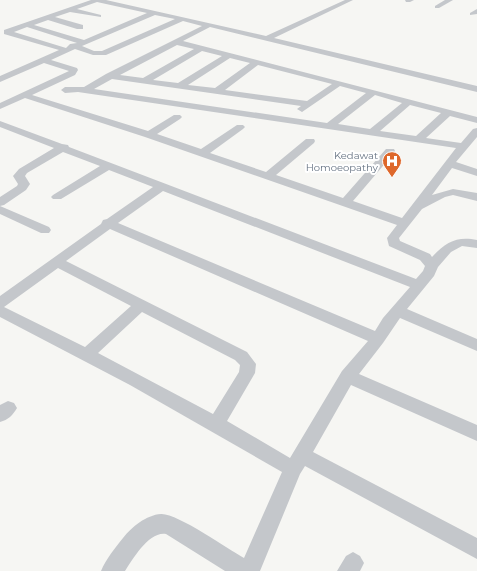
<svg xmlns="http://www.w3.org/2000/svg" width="477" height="571" font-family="Montserrat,sans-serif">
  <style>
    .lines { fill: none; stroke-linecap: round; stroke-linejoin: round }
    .street { fill: #c4c7cb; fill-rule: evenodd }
    .labels { text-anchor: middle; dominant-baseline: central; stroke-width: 4; stroke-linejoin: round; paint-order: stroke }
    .far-poi-label { font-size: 10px; fill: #667383; stroke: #fff; text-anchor: end }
  </style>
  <rect width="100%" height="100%" fill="#f6f6f3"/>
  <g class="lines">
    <!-- street -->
    <g class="street">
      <path d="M91,0H106L266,36L345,0H353L274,38L477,86V92L210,27L183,41L477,117V123L450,116L426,138L461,143L473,129L477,128V137L456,162L477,169V176L452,168L432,195L453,189L477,193V201L453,195L445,197L422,209L399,238L400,241L430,254L432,257C446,242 457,236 477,240V248L462,246L451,252L438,267L434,276L407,309L477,339V351L400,318L383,343L359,374L477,425V441L351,385L313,452L477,538V559L305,466L300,474L260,571H225L166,534C149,531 133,559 125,571H101C106,559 115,548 123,538C132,527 146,515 161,514C177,513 228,549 244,558L282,472L130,385L0,317V296L101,224L103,220L107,219L153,187L109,170L61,199H53L51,197L53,195L100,166L63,152L27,173L25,176L30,184L26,190L4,205L0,206V197L17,186L18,184L13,176L19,169L54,148L0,127V121L62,144L68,145L69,147L416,279L423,271L425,266L420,260L389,246L387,238L397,225L145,137L25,98L0,109V103L69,71L44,63L0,82V76L59,50L4,34V30ZM97,2L147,13L84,40L34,25L48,20L77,29H83V25L55,17L70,12L101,17V15L77,9ZM155,15L175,19L102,51H94L82,46ZM183,21L202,26L106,74L84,87H65L61,90L65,93L78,92L456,148L402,218L353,201L394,153L395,151L394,149H386L343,198L276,175L314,143L315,141L314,139H306L266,172L210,153L243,129L245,127L243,125H237L201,149L157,134L180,119L182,117L180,115H174L148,131L32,95L75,75L78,70L77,68L51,60L75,49L93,55H106ZM27,27L77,43L70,44L66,48L14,32ZM177,45L194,49L143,78L120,75ZM202,51L222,56L178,83L153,80ZM230,58L250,63L215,88L188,85ZM258,65L332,84L307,101L225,90ZM112,79L301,106L297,109L302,112L340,86L366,93L327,123L94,89ZM375,95L402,103L370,129L338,124ZM410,105L441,113L416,136L380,131ZM163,191L410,287L383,318L375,331L118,223ZM110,229L368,341L342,371L290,458L227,421L255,373L256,364L247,352L66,261ZM58,268L131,306L85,347L4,307ZM142,312L235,360L240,365L239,372L213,414L98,353Z"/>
      <path d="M405,0H414L410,2H406Z"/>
      <path d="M445,0H453L439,8H435V6Z"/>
      <path d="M477,9V14L470,15V13Z"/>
      <path d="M0,206L49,227L51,230L49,233H41L0,214Z"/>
      <path d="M8,401L14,403L17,408C13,415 8,420 0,422V405Z"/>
      <path d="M353,552L360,556L364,563L360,571H337L346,556Z"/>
    </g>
  </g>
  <!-- icons -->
  <defs>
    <symbol id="hospital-pin" viewBox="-11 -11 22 30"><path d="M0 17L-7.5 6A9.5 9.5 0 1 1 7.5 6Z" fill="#de682b" stroke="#fff"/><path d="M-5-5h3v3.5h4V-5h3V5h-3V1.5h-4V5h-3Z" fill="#fff"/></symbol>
  </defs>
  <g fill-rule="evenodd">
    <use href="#hospital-pin" x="381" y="150" width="22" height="30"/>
  </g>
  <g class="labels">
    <!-- far-poi labels -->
    <g class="far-poi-label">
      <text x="378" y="155">Kedawat<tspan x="378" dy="12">Homoeopathy</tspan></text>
    </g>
  </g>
</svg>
